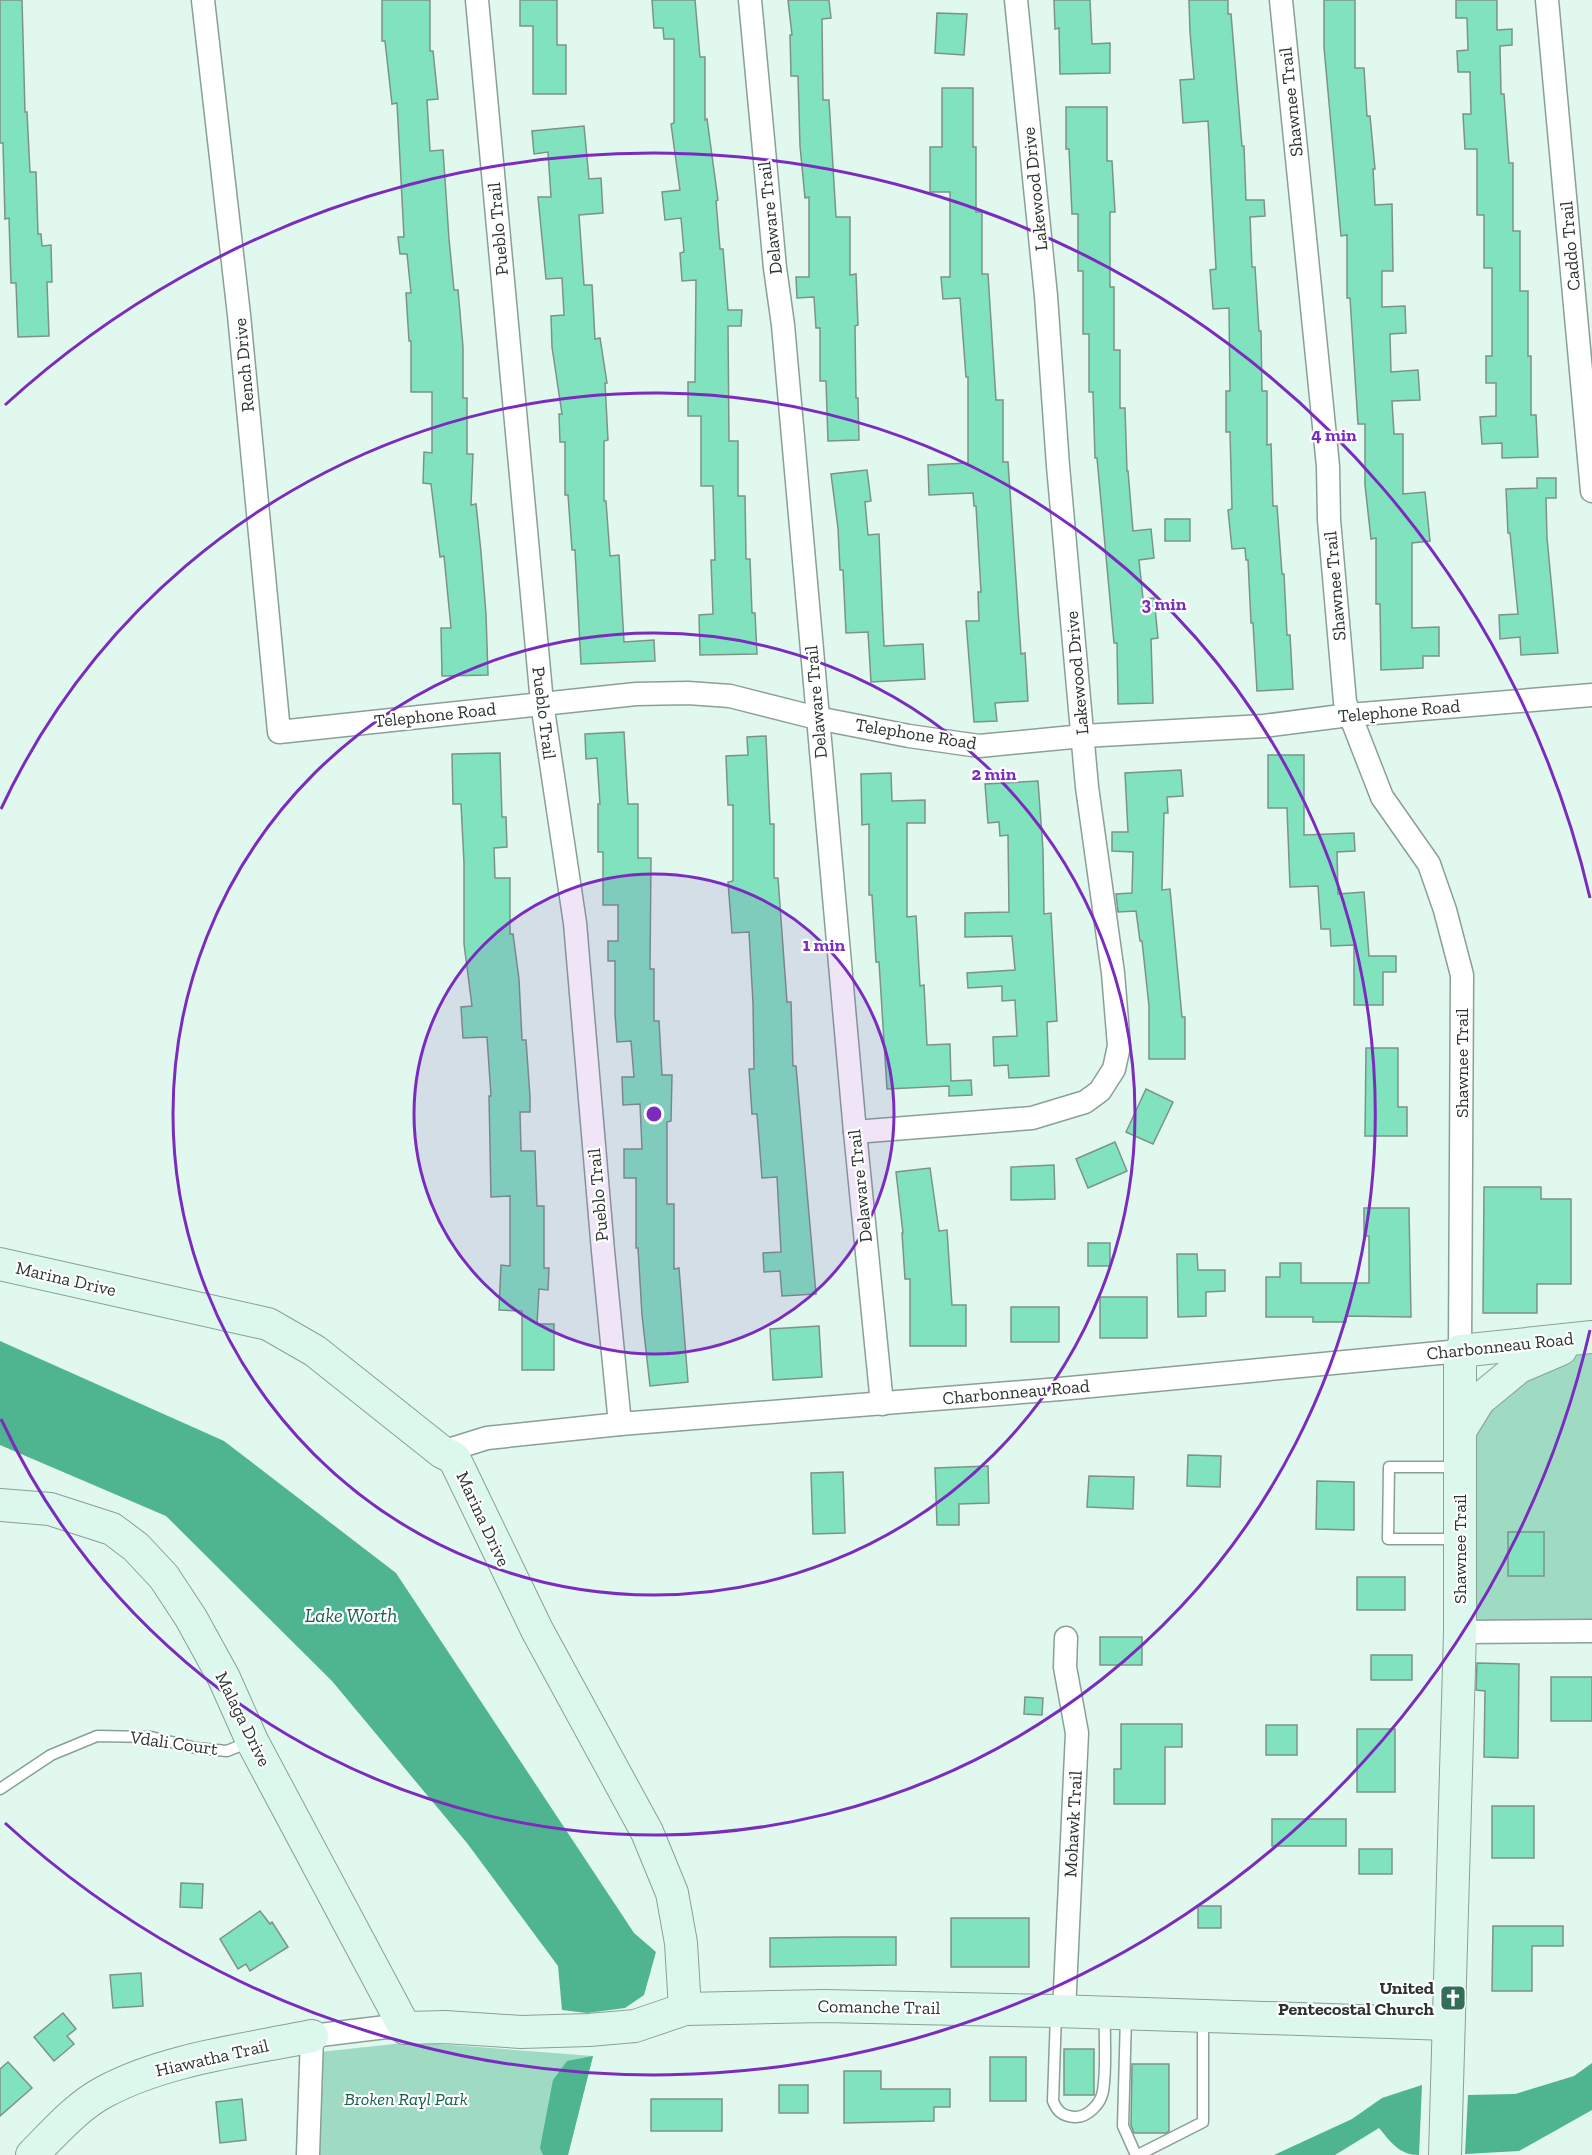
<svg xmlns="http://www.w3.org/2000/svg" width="1592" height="2155" font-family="'Zilla Slab',serif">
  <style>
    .green { fill: #9fdac2 }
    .water { fill: #4fb490 }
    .building { fill: #80e3be; stroke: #7d938a; stroke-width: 1.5 }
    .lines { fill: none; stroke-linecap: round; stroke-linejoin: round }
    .lane-casing { stroke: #8aa097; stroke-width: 13 }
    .street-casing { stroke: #8aa097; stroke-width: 25 }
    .secondary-casing { stroke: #8aa097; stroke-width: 34 }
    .lane { stroke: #fff; stroke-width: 10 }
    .street { stroke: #fff; stroke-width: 22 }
    .secondary { stroke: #dcf8ed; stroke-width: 32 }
    .ring { fill: none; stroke: #7b2cbf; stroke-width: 3 }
    .labels { text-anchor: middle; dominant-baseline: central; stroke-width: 4.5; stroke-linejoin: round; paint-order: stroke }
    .street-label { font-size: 18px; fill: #2b3430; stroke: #fff }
    .poi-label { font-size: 18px; font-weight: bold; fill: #2b3430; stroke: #fff; text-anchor: end }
    .park-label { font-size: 18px; font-style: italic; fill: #116049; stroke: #fff }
    .water-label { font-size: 20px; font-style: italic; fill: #14624a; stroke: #fff }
    .centre { fill: #7b2cbf; stroke: #fff; stroke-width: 3 }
    .ring-label { font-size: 18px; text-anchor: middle; font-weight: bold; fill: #7b2cbf; stroke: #fff; stroke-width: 4.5; stroke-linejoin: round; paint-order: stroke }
  </style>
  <rect width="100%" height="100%" fill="#e0f8ed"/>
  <!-- green -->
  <g class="green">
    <path d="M1592,1337V1631L1460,1632V1431L1499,1384Z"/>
    <path d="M413,2042L593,2056L568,2155H319L320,2052Z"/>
  </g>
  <!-- water -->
  <g class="water">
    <path d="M0,1341L224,1441L396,1573L634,1933L656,1952L644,1995L625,2008L587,2013L562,2010L558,1966L467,1843L332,1681L166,1516L0,1445Z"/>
    <path d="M593,2056L568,2155H543L540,2148L553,2080L567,2061Z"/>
    <path d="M1592,2063V2110L1519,2151L1465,2154L1468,2095L1515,2094L1574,2076Z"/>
    <path d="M1422,2085L1419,2155C1399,2155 1391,2142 1379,2128L1335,2155H1274L1352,2119L1382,2098Z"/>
  </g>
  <!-- building -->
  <g class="building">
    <path d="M0,0H22L25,112H27L30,172H36L38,234H41L42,246L51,245L52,282H47L49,336L18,337L16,283H11L9,218L5,219L3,143H0Z"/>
    <path d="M382,0H430V51H433L438,99L427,100L430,151L443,150L449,239L454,290H458L463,347V398H467V454H473L471,505L476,504L481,552L486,614L488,675L442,676L441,628H451L444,556L440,557L431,484L423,483L424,452L432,453V392H411V341H409L406,293H411L407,254H400L398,237H404L397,103L392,104L385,41H382Z"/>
    <path d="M520,0H557V45H566V94H533V26H520Z"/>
    <path d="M652,0H695L700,57H705V120L707,119L718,200L716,201L720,249H723L728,310H742L741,326H728L729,441H738V496H745L746,559H750L752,613H755L757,654L700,655L699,615L713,614L711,560H715L713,486H701V416H688V382H695L696,280L682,281L680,253L684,252L681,218L665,220L662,192L680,190L671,124L674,123V39H664L663,28H654Z"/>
    <path d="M788,0H829L831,18L822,19L823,100H829L836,217H850V275L856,274L858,325L855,326L856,398H858L859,440L828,441L826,381H820V328H816L814,297L797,298L796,277H809V197L805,198L800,146L798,76H791L790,35H792Z"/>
    <path d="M1054,0H1090L1092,44L1110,43V73L1060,74L1059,28L1055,29Z"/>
    <path d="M1189,0H1228V14H1231L1242,146H1244L1246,200H1264L1265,216L1250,217L1252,267H1255L1259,331H1261L1262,391H1267V445L1271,444L1273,506H1277L1282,574H1284L1287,635H1290L1293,689L1257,691L1253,623H1251L1248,560H1246L1245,548L1232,549L1228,510L1232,509L1230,432H1226V391H1230L1229,308L1213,309L1210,270L1216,269L1208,121L1183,123L1180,80L1194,79L1190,32Z"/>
    <path d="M1324,0H1355V68H1364L1367,116H1370L1375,169H1373L1375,205L1392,204L1393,271H1382V307L1405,306L1406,333L1390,334L1391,372L1418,370L1420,400L1392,401L1394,434H1403V494L1425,492L1430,541L1412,543V628L1439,627V656H1423V668L1381,670L1380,604H1376V538L1371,539L1365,485V424H1358L1350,298H1347V235L1341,236L1324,47Z"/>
    <path d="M1456,0H1497V30L1512,29V45L1500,46L1501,94H1504L1509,163H1513V231H1520V291H1528V356H1531V415H1536L1538,457L1502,458V443L1482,444L1480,417L1496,416V383H1486V356H1492V268H1484V215H1477V149H1465L1463,114H1471L1470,72H1458L1457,51L1468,50L1467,18H1456Z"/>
    <path d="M937,13L967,14L964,55L935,53Z"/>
    <path d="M942,88H973V147H976V212H982V274H988L996,400H1003V462H1008L1021,654L1025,653L1028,701L995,703L997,721L974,722L966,621H979L978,592H981L976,506H974L973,493L929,495L928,465L968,463V377H966L960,298L943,299L941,277H950V192H930V147H942Z"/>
    <path d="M1066,107H1107V161H1112L1115,212H1110V287H1114V350H1120V408H1125L1127,471H1128L1133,531L1151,529L1154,558L1139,560L1143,599L1154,598L1158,638L1151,639L1153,703L1118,704L1117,643H1114L1097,458H1095L1093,392H1089V334H1083V271H1078V214H1072L1069,149H1066Z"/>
    <path d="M584,126L589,179L601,178L603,213L579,215L584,285H592L595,339L600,338L607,383H605L608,440L604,441V501H606L610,556L619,555L624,642L654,640L655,661L581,664L575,550H572L568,495H565V442H560L559,414H562L552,347L551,316L564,315L562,278L546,279L538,197H551L548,152L534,154L532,131Z"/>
    <path d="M867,470L871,501L865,502L868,535L879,534L884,646L923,644L925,679L871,682L868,632L846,633L843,570H840L838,528L831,474Z"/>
    <path d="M1537,478H1556V498H1546L1547,538L1558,653L1521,655L1520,637L1500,639L1499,615L1518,614L1510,533H1508L1506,489L1537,488Z"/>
    <rect x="1165" y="519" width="25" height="22"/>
    <path d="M624,732L628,804H638V858H651L650,969H654V1021H659L662,1075H672L671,1121L667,1122V1204H674V1269L679,1268L688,1382L650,1386L642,1315L638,1248H636V1178H624V1149H642L640,1104L623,1105L622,1077H634L631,1041L617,1042L615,1014V961H608V941H618V905H603V852H598V804H600L597,758L586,759L585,734Z"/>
    <path d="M766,736L770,824H774V878H778L787,1002H791L793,1066H796L816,1294L782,1296L780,1271L764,1272L763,1253L781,1252L777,1177L762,1178L757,1114H752L749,1069H754L753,1003L749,932L732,933L728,882L733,881V805H728L726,756L748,755L747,737Z"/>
    <path d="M500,753L502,817H506L507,847L494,848L495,878H510V934H513L519,979L522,1040H526L530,1097V1112H520L521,1151H535L537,1206H544V1268H549L548,1290L539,1289L537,1324H554V1370H522V1311L499,1310L501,1265L510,1266V1196L491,1197L489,1096H491L487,1037L463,1038L461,1007L472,1006L464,944V863L461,804H453L452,754Z"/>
    <path d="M1268,755H1304V835L1354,833L1355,851L1337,852L1338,894L1364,892L1369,956H1396V972H1383V1005H1354V945L1331,946L1330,929H1321L1318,886L1290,887L1287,808H1268Z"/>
    <path d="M1181,770L1183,796L1167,797L1168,813H1164L1162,890L1170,889L1182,1017H1185V1059H1149V1006L1142,941H1140L1136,911L1118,912L1116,894L1132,893L1133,852L1112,851V832H1128L1125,773Z"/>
    <path d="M891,773L892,801L925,800V823H907V917L916,916L920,986L924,985L927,1045L950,1044L951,1081L971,1080L972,1095L949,1096V1086L887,1089L879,962H876L872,895H869V824L862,825L861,774Z"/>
    <path d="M1038,781L1043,850L1044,914L1051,913L1057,1021L1047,1022L1049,1076L1009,1078L1008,1065L994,1066L993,1037L1017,1036L1015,1000L1002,1001V986L968,988L967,973L1015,970L1012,936L965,937V913L1009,912L1008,835L1000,836L999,822L988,823L985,784Z"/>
    <path d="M1366,1048H1398V1107H1407V1136H1365Z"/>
    <path d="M1146,1089L1173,1102L1153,1144L1126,1132Z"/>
    <path d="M1115,1142L1127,1171L1088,1188L1076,1159Z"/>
    <path d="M1054,1165L1055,1199L1011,1200V1167Z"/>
    <path d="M930,1168L939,1231L947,1230L952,1305H966V1346H910V1279H905L902,1233H903L896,1172Z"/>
    <path d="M1484,1187H1541V1199H1571V1284H1537V1313H1483Z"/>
    <path d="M1364,1208H1409L1411,1317L1346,1316V1322H1313V1317H1266V1277H1280V1263H1301V1283H1369V1236H1364Z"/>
    <rect x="1088" y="1243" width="22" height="23"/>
    <path d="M1177,1254H1197L1198,1270H1225V1291L1206,1292V1316L1178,1317Z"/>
    <rect x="1100" y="1297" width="47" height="41"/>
    <rect x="1011" y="1307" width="48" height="35"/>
    <path d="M819,1326L822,1377L773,1380L770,1329Z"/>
    <path d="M1188,1455L1221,1456L1220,1487L1187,1486Z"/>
    <path d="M988,1466L989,1503L959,1504V1525H937L935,1468Z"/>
    <path d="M843,1472L845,1533L813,1534L811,1473Z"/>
    <path d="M1089,1476L1134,1477L1133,1509L1087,1507Z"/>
    <path d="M1317,1481L1354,1482V1530L1316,1529Z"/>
    <rect x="1508" y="1532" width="36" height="44"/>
    <rect x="1357" y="1577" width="48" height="33"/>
    <rect x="1100" y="1637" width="42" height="28"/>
    <rect x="1371" y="1655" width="41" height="25"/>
    <path d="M1477,1663L1519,1664L1518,1758L1484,1757L1485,1691L1476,1690Z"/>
    <rect x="1551" y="1677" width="41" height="44"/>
    <path d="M1025,1697L1043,1698L1042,1715L1024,1714Z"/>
    <path d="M1121,1724H1182V1747H1165V1804H1114V1769H1121Z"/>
    <rect x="1266" y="1725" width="31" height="30"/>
    <rect x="1357" y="1729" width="38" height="63"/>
    <rect x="1492" y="1806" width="42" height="52"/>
    <rect x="1272" y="1819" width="74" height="27"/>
    <rect x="1359" y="1849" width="33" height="25"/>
    <path d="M181,1883L203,1884L202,1908L180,1907Z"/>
    <rect x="1198" y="1906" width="23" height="22"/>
    <path d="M260,1911L270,1924L272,1922L288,1947L250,1971L246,1964L238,1969L220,1939Z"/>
    <rect x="951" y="1918" width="78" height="49"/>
    <path d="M1493,1926H1563V1946H1532V1991H1492Z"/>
    <path d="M843,1937H896V1965L770,1967V1938Z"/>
    <path d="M141,1973L143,2006L113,2008L110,1975Z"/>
    <path d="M63,2013L76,2029L67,2036L74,2044L54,2061L34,2037Z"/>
    <rect x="1064" y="2049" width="30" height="46"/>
    <rect x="990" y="2057" width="36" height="44"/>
    <path d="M8,2062L32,2088L0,2116V2069Z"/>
    <path d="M1132,2064H1169V2131L1166,2133H1134L1131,2125Z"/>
    <path d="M844,2071H881V2089H950V2107H934V2121L844,2123Z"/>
    <rect x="779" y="2085" width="29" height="28"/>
    <path d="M242,2099L246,2140L220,2143L216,2102Z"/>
    <rect x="651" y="2099" width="71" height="32"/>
  </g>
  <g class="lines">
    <defs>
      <g id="lane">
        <path d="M1457,1539H1388L1389,1467H1457"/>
        <path d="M0,1789L51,1755L97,1736L151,1737L196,1748L227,1751L249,1742"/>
        <path d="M1056,2014L1053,2101C1057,2111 1062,2116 1074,2117C1087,2118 1101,2104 1103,2091C1107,2067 1104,2040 1105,2016"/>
        <path d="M1126,2017L1123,2126L1136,2155"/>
        <path d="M1138,2155L1203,2122V2019"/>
      </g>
      <g id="street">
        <path d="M203,0L239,315L279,732L636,694L688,693L730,696L817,718L909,736L979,746L1083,736L1264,726L1349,715L1592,695"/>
        <path d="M477,0L542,703L575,923L603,1251L620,1424"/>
        <path d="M750,0L775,268L783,325L855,1132L882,1404"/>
        <path d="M1547,0L1592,491"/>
        <path d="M855,1132L1032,1118L1085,1102L1100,1091L1114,1069L1119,1046L1113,973L1087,787L1058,466L1046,296L1016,0"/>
        <path d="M442,1452L487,1438L620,1424L1060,1389L1460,1351L1462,975L1445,910L1429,864L1382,797L1345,702L1329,520L1328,466L1281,0"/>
        <path d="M1460,1632L1592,1631"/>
        <path d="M1064,2011L1077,1733L1065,1667L1066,1638"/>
        <path d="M308,2155L312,2036L386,2027L405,2028"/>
      </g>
      <g id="secondary">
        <path d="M0,1264L268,1324L315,1351L442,1452L454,1458L537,1630L647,1832L672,1893L681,1943L685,2009"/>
        <path d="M1460,1431L1479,1400L1519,1367L1561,1349"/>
        <path d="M0,1505L50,1509L112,1529L136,1547L164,1577L191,1618L224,1678L252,1741L405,2028L445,2027L521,2032L589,2030L635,2026L685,2009L824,2006L1056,2011L1448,2024"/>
        <path d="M32,2155C54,2133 76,2107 104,2092C165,2059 245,2050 312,2036"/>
        <path d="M1445,2155L1460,1632V1351L1592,1337"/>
      </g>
    </defs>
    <!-- lane casing -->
    <use href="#lane" class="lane-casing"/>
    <!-- street casing -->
    <use href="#street" class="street-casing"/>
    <!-- secondary casing -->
    <use href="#secondary" class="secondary-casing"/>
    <!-- lane -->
    <use href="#lane" class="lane"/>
    <!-- street -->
    <use href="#street" class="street"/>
    <!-- secondary -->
    <use href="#secondary" class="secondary"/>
  </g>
  <!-- distance rings -->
  <circle cx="654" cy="1114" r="240" fill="#7b2cbf" fill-opacity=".12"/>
  <g class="ring">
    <circle cx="654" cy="1114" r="240"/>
    <circle cx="654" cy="1114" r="481"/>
    <path d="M1 809A721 721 0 1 1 1 1419"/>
    <path d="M1590 1330A961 961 0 0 1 5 1823M5 405A961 961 0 0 1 1590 898"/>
  </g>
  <!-- icons -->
  <defs>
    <symbol id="church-square" viewBox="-11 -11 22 22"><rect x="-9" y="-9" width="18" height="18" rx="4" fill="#336e59" stroke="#fff"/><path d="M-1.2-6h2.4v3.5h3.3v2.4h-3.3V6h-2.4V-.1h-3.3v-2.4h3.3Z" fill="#fff"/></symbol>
  </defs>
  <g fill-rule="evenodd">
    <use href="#church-square" x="1438" y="1983" width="30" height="30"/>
  </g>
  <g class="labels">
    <!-- street labels -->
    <g class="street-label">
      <text transform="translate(1291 102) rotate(-96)">Shawnee Trail</text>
      <text transform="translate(1035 189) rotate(-96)">Lakewood Drive</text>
      <text transform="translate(770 218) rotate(-96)">Delaware Trail</text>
      <text transform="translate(498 229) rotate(-95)">Pueblo Trail</text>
      <text transform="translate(1570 246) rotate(-95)">Caddo Trail</text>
      <text transform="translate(244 365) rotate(-95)">Rench Drive</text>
      <text transform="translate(1335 586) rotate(-95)">Shawnee Trail</text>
      <text transform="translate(1077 673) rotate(-95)">Lakewood Drive</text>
      <text transform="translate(816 702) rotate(-95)">Delaware Trail</text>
      <text transform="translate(1399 711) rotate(-5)">Telephone Road</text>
      <text transform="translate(544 713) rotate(83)">Pueblo Trail</text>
      <text transform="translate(435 715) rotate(-6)">Telephone Road</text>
      <text transform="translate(916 734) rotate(9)">Telephone Road</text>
      <text transform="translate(1462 1063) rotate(-90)">Shawnee Trail</text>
      <text transform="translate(860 1186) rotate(-96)">Delaware Trail</text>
      <text transform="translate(598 1195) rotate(-95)">Pueblo Trail</text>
      <text transform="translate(66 1279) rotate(13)">Marina Drive</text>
      <text transform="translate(1500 1346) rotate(-6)">Charbonneau Road</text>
      <text transform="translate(1016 1392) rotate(-5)">Charbonneau Road</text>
      <text transform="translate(483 1519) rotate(65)">Marina Drive</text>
      <text transform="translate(1460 1549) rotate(-90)">Shawnee Trail</text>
      <text transform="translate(243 1719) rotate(64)">Malaga Drive</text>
      <text transform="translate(174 1743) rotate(8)">Vdali Court</text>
      <text transform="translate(1073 1824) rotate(-87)">Mohawk Trail</text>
      <text transform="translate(879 2007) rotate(1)">Comanche Trail</text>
      <text transform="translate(212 2058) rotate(-13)">Hiawatha Trail</text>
    </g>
    <!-- poi labels -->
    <g class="poi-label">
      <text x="1434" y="1988">United<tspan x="1434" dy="21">Pentecostal Church</tspan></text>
    </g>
    <!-- park labels -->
    <g class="park-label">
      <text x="406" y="2099">Broken Rayl Park</text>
    </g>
    <!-- water labels -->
    <g class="water-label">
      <text x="351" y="1615">Lake Worth</text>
    </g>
  </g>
  <circle cx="654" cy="1114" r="9" class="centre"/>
  <g class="ring-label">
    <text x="1334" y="441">4 min</text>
    <text x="1164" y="610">3 min</text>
    <text x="994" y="780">2 min</text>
    <text x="824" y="951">1 min</text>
  </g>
</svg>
